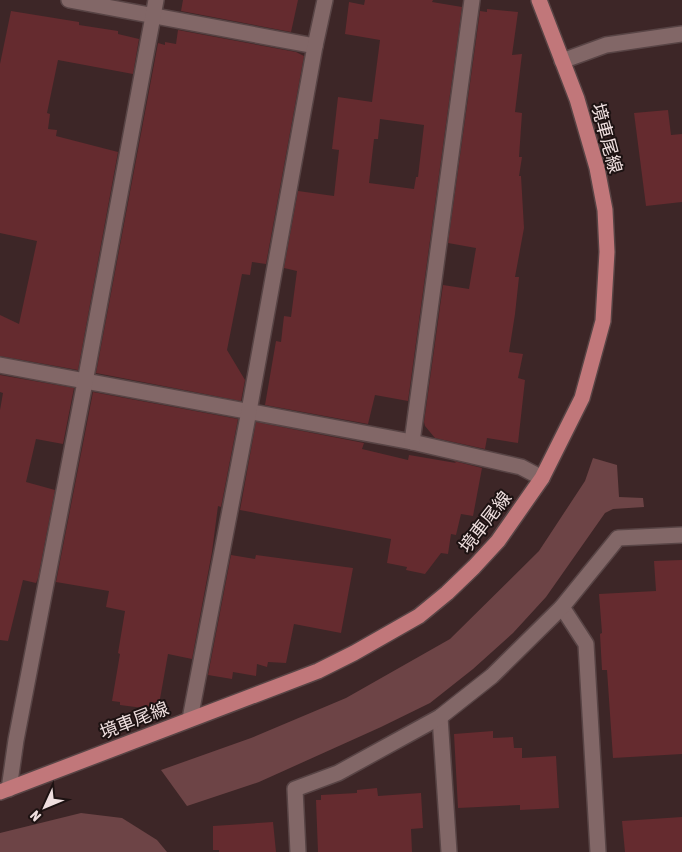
<svg xmlns="http://www.w3.org/2000/svg" width="682" height="852" font-family="'Asap Condensed','Noto Sans JP',sans-serif">
  <style>
    .green { fill: #6d4446 }
    .building { fill: #652b2f; fill-rule: evenodd }
    .lines { fill: none; stroke-linecap: round; stroke-linejoin: round }
    .minor-casing { stroke: #584445; stroke-width: 18 }
    .major-casing { stroke: #584445; stroke-width: 18 }
    .minor { stroke: #826767; stroke-width: 15 }
    .major { stroke: #c1777a; stroke-width: 15 }
    .labels { text-anchor: middle; dominant-baseline: central; stroke-width: 4; stroke-linejoin: round; paint-order: stroke }
    .street-label { font-size: 18px; fill: #efdfdf; stroke: #1d1212 }
  </style>
  <rect width="100%" height="100%" fill="#3d2627"/>
  <!-- green -->
  <g class="green">
    <path d="M593,458L617,465L619,497L643,498L644,507L613,509L605,513L546,597L513,633L473,669L430,703L381,727L259,782L187,806L161,770L251,738L346,698L450,639L539,551L585,481Z"/>
    <path d="M81,813L122,818L157,840L167,852H0V833Z"/>
  </g>
  <!-- building -->
  <g class="building">
    <path d="M183,0H298L291,32L181,11Z"/>
    <path d="M365,0H433L432,2L462,7L408,401L375,395L368,424L265,405L276,341L281,342L284,316L291,317L297,271L284,268L298,191L334,196L339,150L332,149L338,97L372,102L380,40L345,34L349,2L364,5ZM380,119L424,125L418,177H416L414,189L369,183L374,139H378Z"/>
    <path d="M487,9L518,12L512,55L522,54L515,112L522,113L519,157H522L519,176H521L524,228L515,277H519L515,314L509,352L523,354L518,378L525,380L518,443L487,438L485,449L435,438L425,426L424,422L443,285L469,289L476,248L448,243L480,11L487,12Z"/>
    <path d="M11,11L79,22V25L118,31V34L139,39L133,74L58,60L47,113L50,114L48,129L57,130L56,136L118,152L78,370L0,356V315L19,324L37,241L0,233V64Z"/>
    <path d="M178,30L296,52L304,56L266,264L252,262L250,275L242,274L227,350L245,380L241,401L96,373L158,43L165,45V42L176,44Z"/>
    <path d="M668,110L671,135L682,134V202L646,206L634,113Z"/>
    <path d="M0,375L74,388L63,444L36,439L26,482L55,490L38,578L36,583L23,580L8,641L0,640V410L3,393L0,392Z"/>
    <path d="M93,392L238,419L221,507L218,506L212,552L192,659L168,654L158,710L120,705V702L112,701L120,654L118,653L125,611L106,607L109,591L56,582Z"/>
    <path d="M256,422L364,443L362,449L408,460L409,455L456,463L454,461L482,468L473,516L461,514L456,535L451,534L448,554L441,553L425,574L406,570L407,567L387,563L391,539L240,510Z"/>
    <path d="M231,555L255,559L256,555L353,568L341,633L294,624L286,663L268,662L267,667L257,664L256,676L233,672L232,679L208,675Z"/>
    <path d="M682,560V754L613,758L607,670H602L600,634L602,633L599,594L656,591L654,561Z"/>
    <path d="M493,731V738L513,737L514,748H522V758L556,756L559,808L520,810V805L458,808L454,734Z"/>
    <path d="M377,788L378,796L421,793L423,828L411,829L412,852H318L316,800H321V795L357,793V790Z"/>
    <path d="M682,817V852H625L622,821Z"/>
    <path d="M273,822L276,852H219V850H213V826Z"/>
  </g>
  <g class="lines">
    <defs>
      <g id="minor">
        <path d="M69,0L315,46"/>
        <path d="M562,61L606,45L682,34"/>
        <path d="M0,365L412,442L521,467L542,478"/>
        <path d="M412,442L472,0"/>
        <path d="M562,607L586,644L598,852"/>
        <path d="M440,717L449,852"/>
        <path d="M190,719L249,411L315,46L325,0"/>
        <path d="M9,789L16,740L85,382L156,0"/>
        <path d="M298,852L295,789L338,773L440,717L492,676L562,607L618,538L682,535"/>
      </g>
      <path id="major" d="M0,792L318,671L354,653L419,616L447,593L474,567L498,541L542,478L582,398L603,321L607,252L605,210L597,168L577,99L539,0"/>
    </defs>
    <!-- minor casing -->
    <use href="#minor" class="minor-casing"/>
    <!-- major casing -->
    <use href="#major" class="major-casing"/>
    <!-- minor -->
    <use href="#minor" class="minor"/>
    <!-- major -->
    <use href="#major" class="major"/>
  </g>
  <g class="labels">
    <!-- street labels -->
    <g class="street-label">
      <text transform="translate(607 138) rotate(75)">境車尾線</text>
      <text transform="translate(485 522) rotate(-52)">境車尾線</text>
      <text transform="translate(134 720) rotate(-21)">境車尾線</text>
    </g>
  </g>
  <!-- north arrow -->
  <g transform="translate(45 807) rotate(226)" stroke="#1d1212" stroke-width="4" paint-order="stroke">
  <path d="M0-4L9 19L0 12L-9 19Z" fill="#efdfdf"/>
  <text y="-8" font-size="14" font-weight="bold" text-anchor="middle" fill="#efdfdf">N</text>
  </g>
</svg>
